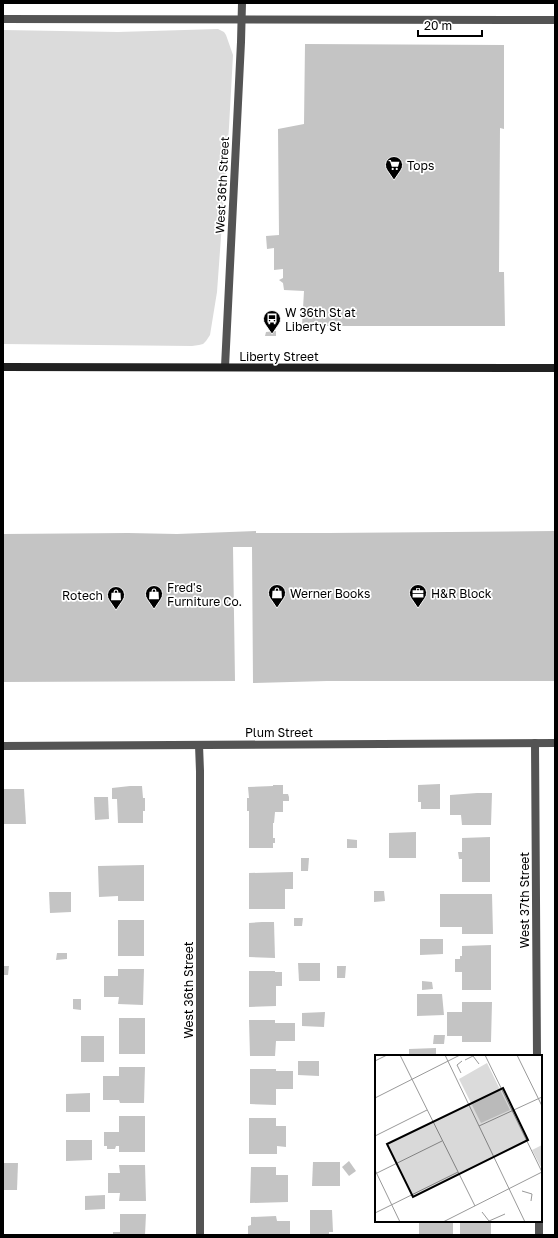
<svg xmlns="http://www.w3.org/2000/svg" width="558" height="1238" font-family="'Golos Text',sans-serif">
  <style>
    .green { fill: #dbdbdb }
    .building { fill: #c4c4c4 }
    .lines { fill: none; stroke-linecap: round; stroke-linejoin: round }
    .street { stroke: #545454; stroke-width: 8 }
    .secondary { stroke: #212121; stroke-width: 8 }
    .labels { text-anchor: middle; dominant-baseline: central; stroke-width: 3.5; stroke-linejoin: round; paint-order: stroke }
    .poi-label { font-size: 12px; fill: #000; stroke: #fff; text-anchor: start }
    .street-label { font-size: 12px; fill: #000; stroke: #fff }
    .inset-road { fill: none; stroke: #999; stroke-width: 1 }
    .view { fill: #000; fill-opacity: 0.15; stroke: #000; stroke-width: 2 }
    .inset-edge { fill: none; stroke: #000; stroke-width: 2 }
  </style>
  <rect width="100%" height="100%" fill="#fff"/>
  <!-- green -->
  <path class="green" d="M218,29L224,32L226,35L233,55L229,127L217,292L210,335L206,341L203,344L199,345L192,346L3,344V30L118,32Z"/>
  <!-- building -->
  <g class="building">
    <path d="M305,44L504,45V129L500,128L499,272H504L505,326H302L304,291L284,290L283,283L279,280L283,278V269L274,270V248L267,249L266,236L279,235L278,129L304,124Z"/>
    <path d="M276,331V336H265L266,332Z"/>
    <path d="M256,531V533H328L555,531V681H327L253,683L252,547H233L235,681L3,682V534L128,533L177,534Z"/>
    <path d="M440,784V809H421V802H418V785Z"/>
    <path d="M273,785H283V794H288L289,797V801H283V812H275L274,823H273V838H275V843H273V848H249V811H247V798H249L248,787L273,786Z"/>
    <path d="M130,786H142L143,798H145V811H143V823H118L117,799H112V788Z"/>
    <path d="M3,789H24L26,824H3Z"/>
    <path d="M477,793H492L491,825H462L461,815H450V795Z"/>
    <path d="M94,797H108L109,819L95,820Z"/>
    <path d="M416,832V858H389V833Z"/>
    <path d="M490,837V882H462V859H459L458,852H462V838Z"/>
    <path d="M347,839L357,840V848H347Z"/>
    <path d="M301,858H309L308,871H301Z"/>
    <path d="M144,865V901H118V896L99,897L98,866Z"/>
    <path d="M293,872V889H285V909H249V873Z"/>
    <path d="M374,891H384L385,901L374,902Z"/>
    <path d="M49,892H71V912L50,913Z"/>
    <path d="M440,894H492L493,934H462V927H440Z"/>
    <path d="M294,918H303L302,926H294Z"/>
    <rect x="118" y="920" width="26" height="36"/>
    <path d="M262,922H274L275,958L249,957V923Z"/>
    <path d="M420,939H443V954L420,955Z"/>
    <path d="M491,945V990H462V972H455V959H460V956H462V946Z"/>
    <path d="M57,953H67V959L56,960Z"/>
    <path d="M298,963H320V981H299Z"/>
    <path d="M3,966H9L8,975H3Z"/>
    <path d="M337,966H346L345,978H337Z"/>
    <path d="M118,969H144L143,1005L118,1004L119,997H104V976H118Z"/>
    <path d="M249,971H275V972H282V986H276V1006L249,1007Z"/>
    <path d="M422,981L432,982L433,989L422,990Z"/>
    <path d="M417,994H442L444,1015L417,1016Z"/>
    <path d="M73,999H81V1010L73,1009Z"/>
    <path d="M462,1002H492L491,1042H462V1036H447V1012H462Z"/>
    <path d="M325,1012L324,1027L302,1026V1013Z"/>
    <rect x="119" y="1018" width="26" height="36"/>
    <path d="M249,1020H275V1023H295V1041H276L275,1056H250Z"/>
    <path d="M434,1035H445L444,1044H433Z"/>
    <rect x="81" y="1036" width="23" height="26"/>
    <path d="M436,1048V1056H409V1049Z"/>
    <rect x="463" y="1054" width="29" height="2"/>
    <path d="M298,1061H319V1076L298,1075Z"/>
    <path d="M119,1067H145L144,1103H120L119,1100H103V1076H119Z"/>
    <path d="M250,1069H276V1071H293V1089H276V1105L250,1104Z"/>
    <path d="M90,1093V1112H66V1094Z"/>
    <path d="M119,1116H145V1152H119V1146H116L115,1149H107V1146H104V1132H119Z"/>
    <path d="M249,1118H276V1126H286V1147L277,1146V1154H249Z"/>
    <path d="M66,1140H92V1160L66,1161Z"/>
    <path d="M349,1161L356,1171L349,1176L342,1167Z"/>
    <path d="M313,1162H340V1186H312Z"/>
    <path d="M3,1163H18L17,1190H3Z"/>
    <path d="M119,1165H145L146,1201H119L120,1193H108V1173H120Z"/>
    <path d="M251,1167H276V1175H288V1202L250,1203Z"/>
    <path d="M105,1195V1209L85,1210V1196Z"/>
    <path d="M310,1210H332L333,1232H329V1235H310Z"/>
    <path d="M120,1214H146L145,1235H113V1232H120Z"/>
    <path d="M276,1216L277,1221H290V1235L248,1234V1226L251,1225V1217Z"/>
    <rect x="419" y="1221" width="34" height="13"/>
    <rect x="460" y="1223" width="31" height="12"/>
  </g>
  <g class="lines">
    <!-- street -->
    <g class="street">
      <path d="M3,19L555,20"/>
      <path d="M225,367L241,42L242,3"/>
      <path d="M535,743L537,1056"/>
      <path d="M199,745L200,771V1235"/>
      <path d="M3,746L555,743"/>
      <path d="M539,1221V1235"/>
    </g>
    <!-- secondary -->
    <path class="secondary" d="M3,367L555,368"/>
  </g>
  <!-- icons -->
  <defs>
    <symbol id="supermarket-pin" viewBox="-11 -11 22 30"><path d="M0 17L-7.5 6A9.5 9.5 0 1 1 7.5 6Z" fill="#000" stroke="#fff"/><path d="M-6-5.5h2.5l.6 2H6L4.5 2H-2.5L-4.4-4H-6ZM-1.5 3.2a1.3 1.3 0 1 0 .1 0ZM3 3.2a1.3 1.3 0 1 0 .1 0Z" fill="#fff"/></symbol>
    <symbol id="bus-pin" viewBox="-11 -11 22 30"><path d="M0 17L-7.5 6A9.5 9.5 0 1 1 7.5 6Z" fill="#000" stroke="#fff"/><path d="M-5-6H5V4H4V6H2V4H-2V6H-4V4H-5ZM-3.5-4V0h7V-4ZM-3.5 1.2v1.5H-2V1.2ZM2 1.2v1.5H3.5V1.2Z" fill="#fff"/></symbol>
    <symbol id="shop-pin" viewBox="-11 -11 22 30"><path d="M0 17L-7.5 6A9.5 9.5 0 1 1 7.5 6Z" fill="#000" stroke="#fff"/><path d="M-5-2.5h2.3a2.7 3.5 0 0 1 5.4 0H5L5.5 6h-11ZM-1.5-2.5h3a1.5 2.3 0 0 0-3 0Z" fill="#fff"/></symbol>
    <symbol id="office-pin" viewBox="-11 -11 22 30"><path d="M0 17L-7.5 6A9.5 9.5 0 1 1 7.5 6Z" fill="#000" stroke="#fff"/><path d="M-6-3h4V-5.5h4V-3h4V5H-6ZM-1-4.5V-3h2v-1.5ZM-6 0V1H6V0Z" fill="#fff"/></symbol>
  </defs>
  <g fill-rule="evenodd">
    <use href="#supermarket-pin" x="384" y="155" width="20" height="27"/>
    <use href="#bus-pin" x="262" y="309" width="20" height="27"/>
    <use href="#shop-pin" x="267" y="583" width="20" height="27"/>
    <use href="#office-pin" x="408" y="583" width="20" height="27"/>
    <use href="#shop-pin" x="144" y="584" width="20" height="27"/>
    <use href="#shop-pin" x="106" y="585" width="20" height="27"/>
  </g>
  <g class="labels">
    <!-- poi labels -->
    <g class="poi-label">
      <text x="407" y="165">Tops</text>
      <text x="285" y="312">W 36th St at<tspan x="285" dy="14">Liberty St</tspan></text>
      <text x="167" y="587">Fred's<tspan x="167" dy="14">Furniture Co.</tspan></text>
      <text x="290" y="593">Werner Books</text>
      <text x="431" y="593">H&amp;R Block</text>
      <text x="103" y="595" text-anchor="end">Rotech</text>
    </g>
    <!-- street labels -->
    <g class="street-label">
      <text transform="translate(222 185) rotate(-87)">West 36th Street</text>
      <text x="279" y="356">Liberty Street</text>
      <text x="279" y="732">Plum Street</text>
      <text transform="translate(524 900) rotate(-90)">West 37th Street</text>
      <text transform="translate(188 990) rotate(-90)">West 36th Street</text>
    </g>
  </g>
  <!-- overview -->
  <g transform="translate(375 1055)">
    <rect width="167" height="167" fill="#fff"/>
    <path d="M112,8L135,55L106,68L84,24ZM167,90V114L157,95Z" fill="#dbdbdb"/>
    <path class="inset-road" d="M25,0L100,151M70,0L150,167M110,0L167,117M142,0L167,51M90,5L98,1L104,9M0,6L12,0M86,18L82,10L87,6M0,43L85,0M104,71L167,42M0,81L52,55M0,115L25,167M0,119L67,86M147,136L157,139L156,146M107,157L114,166L130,159M0,158L83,117M68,167L167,117"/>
    <path class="view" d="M128,33L153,85L38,142L12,89Z"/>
    <rect width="167" height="167" class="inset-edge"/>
  </g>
  <!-- border -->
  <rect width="558" height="1238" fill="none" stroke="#000000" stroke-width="8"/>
  <!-- scale -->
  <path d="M418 30v6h64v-6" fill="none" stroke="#000000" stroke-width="2"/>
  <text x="424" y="30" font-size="12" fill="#000000" stroke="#ffffff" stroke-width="3" paint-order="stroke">20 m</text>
</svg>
